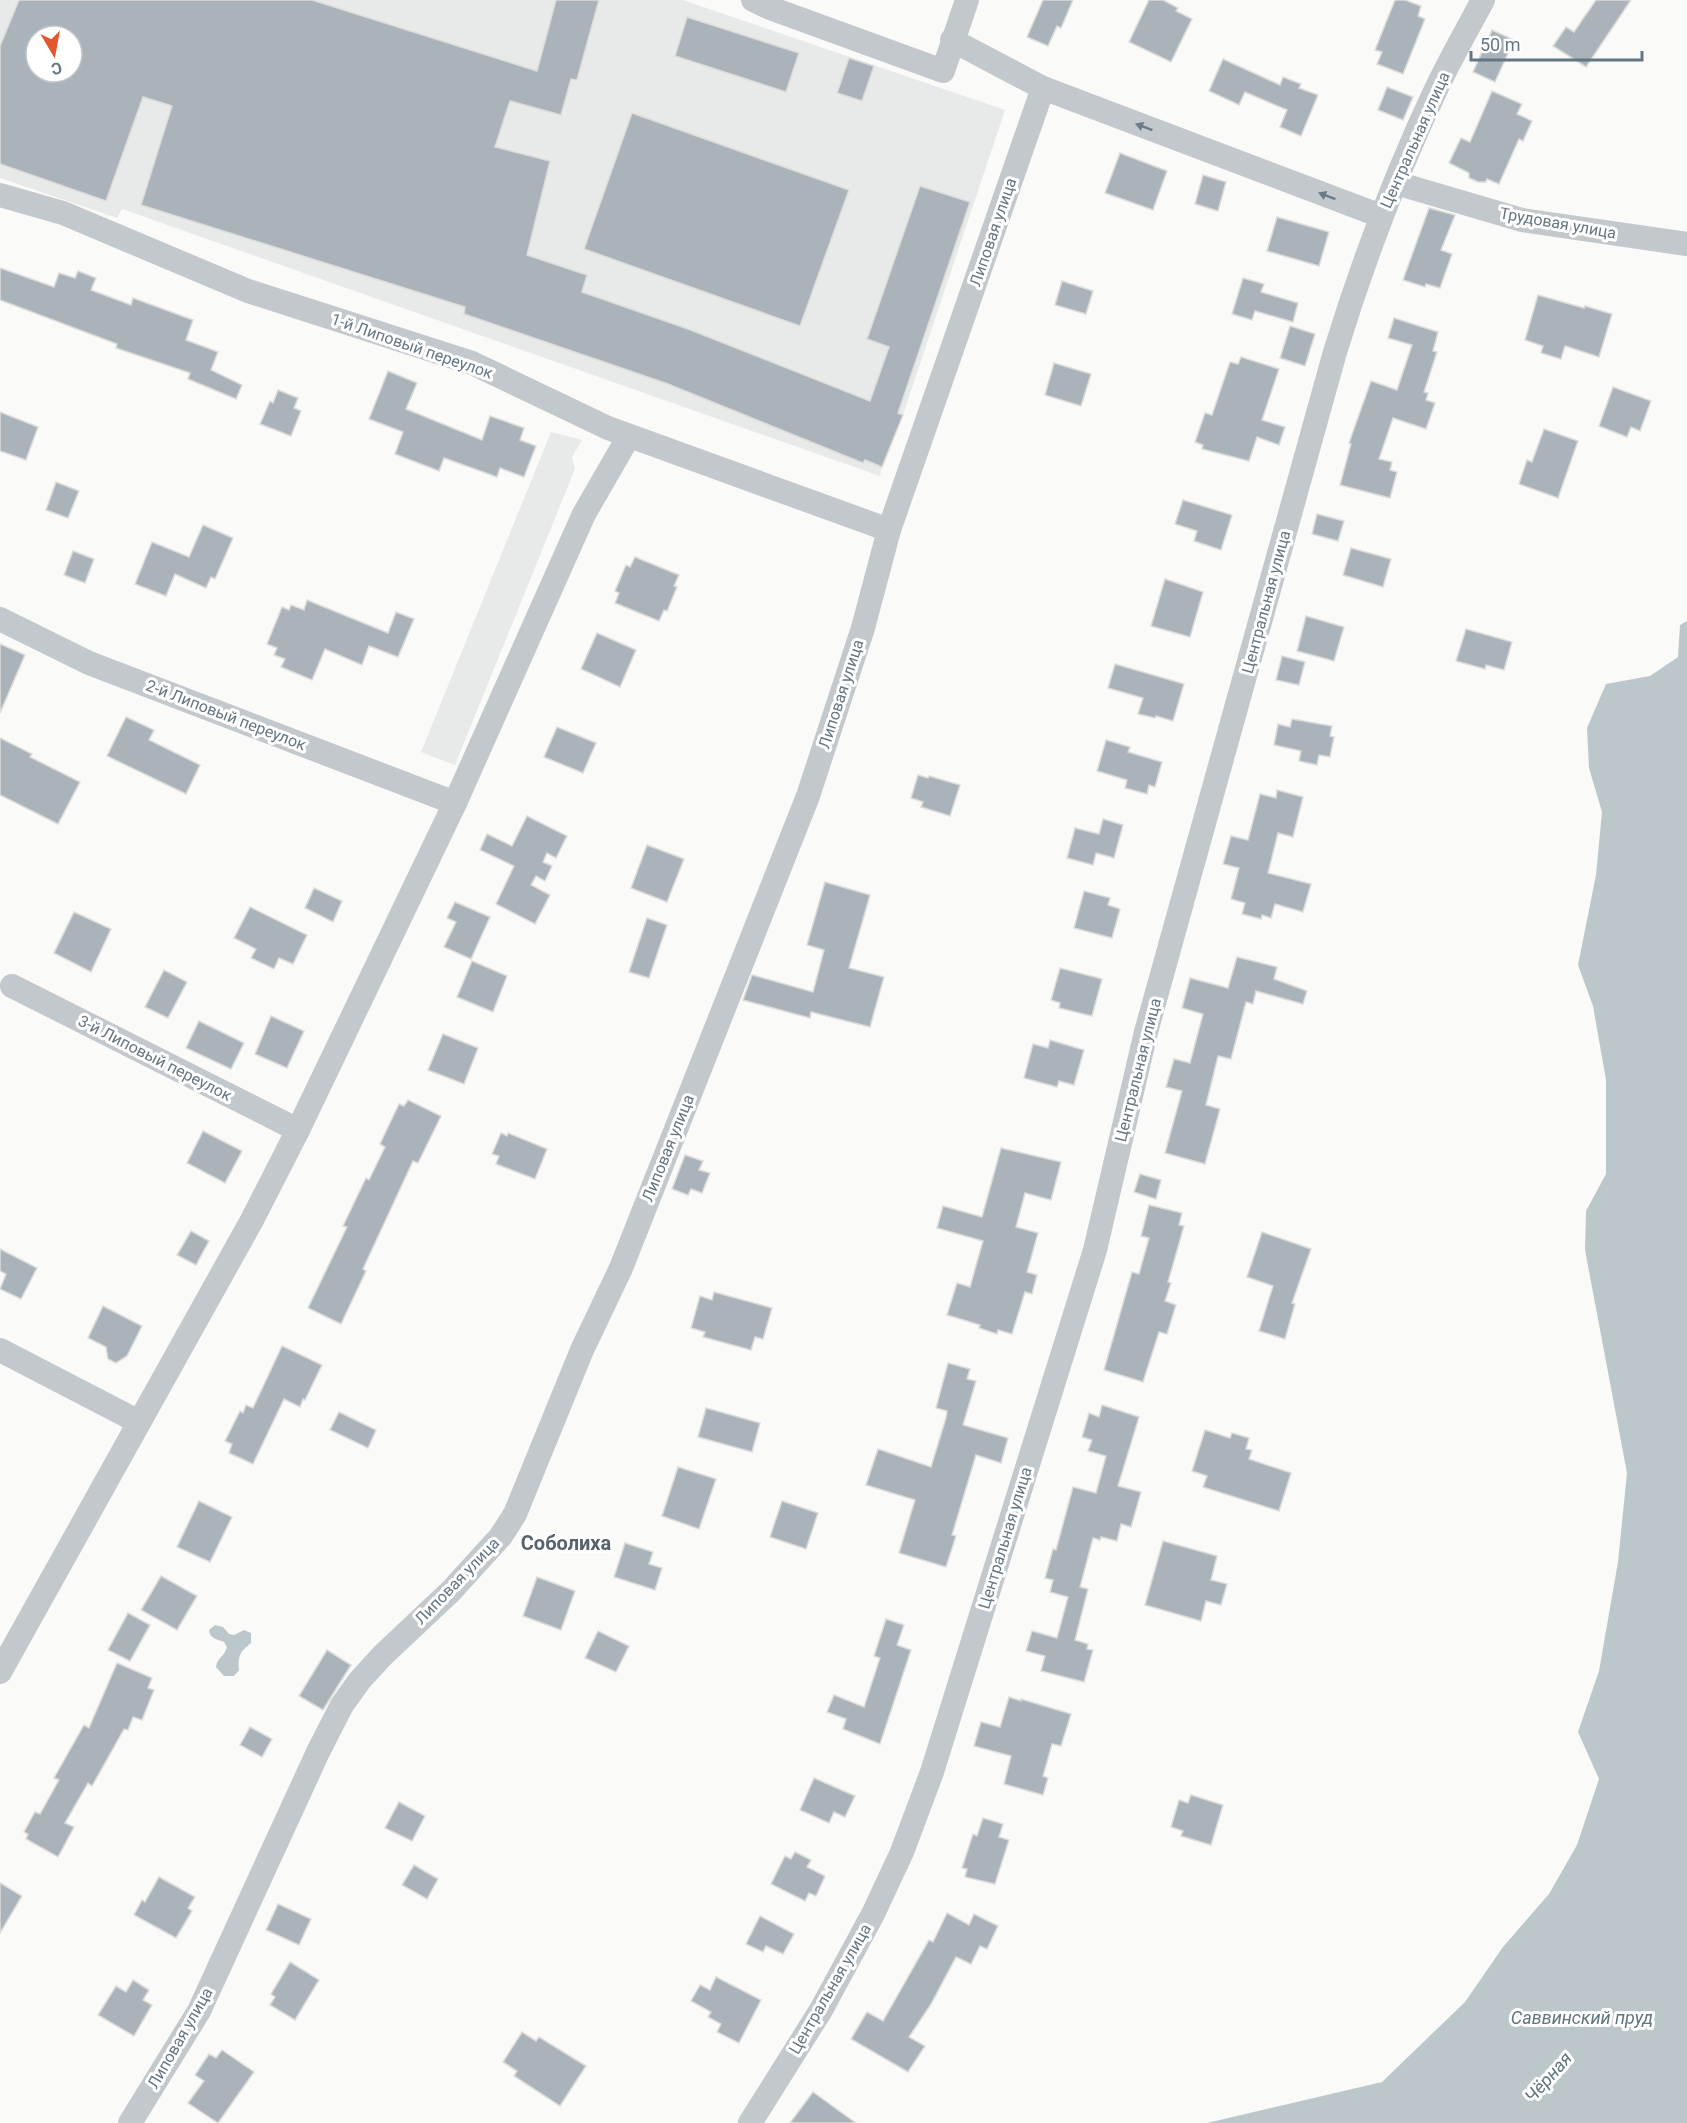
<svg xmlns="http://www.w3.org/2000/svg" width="1687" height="2123" font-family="Roboto,sans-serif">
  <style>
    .built { fill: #e8e9e9; fill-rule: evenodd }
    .water { fill: #bbc7cb }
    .building { fill: #aab3b9; stroke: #dcdcda; stroke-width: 1.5; fill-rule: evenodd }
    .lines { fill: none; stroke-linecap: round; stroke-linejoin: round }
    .minor { stroke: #c3c8cc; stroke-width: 24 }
    .oneway { fill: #6a7a87 }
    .labels { text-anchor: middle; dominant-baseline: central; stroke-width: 6; stroke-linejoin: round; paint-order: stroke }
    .street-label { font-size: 16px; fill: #657683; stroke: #fff }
    .water-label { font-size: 18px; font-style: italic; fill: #60757c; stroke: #fff }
    .quarter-label { font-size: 20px; font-weight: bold; fill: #57646e; stroke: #fff }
  </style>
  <rect width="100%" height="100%" fill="#fafaf8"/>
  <!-- built -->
  <g class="built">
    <path d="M0,0H683L1005,110L903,415L882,467L880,476L122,209L117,218L0,178ZM36,36H72V72H36Z"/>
    <path d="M551,432L582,440L572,457L575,469L455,765L421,752Z"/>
  </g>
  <!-- water -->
  <g class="water">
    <path d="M1687,621V2123H1207L1382,2082L1465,2002L1503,1947L1549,1894L1577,1845L1599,1779L1578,1732L1599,1671L1618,1562L1627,1473L1585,1250L1586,1211L1606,1174V1080L1593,1006L1578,965L1596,875L1602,812L1589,768L1587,728L1606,684L1650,676L1678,657L1680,625Z"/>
    <path d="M215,1625L223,1627L229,1634L234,1635L244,1630L251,1633V1643C240,1652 238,1655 239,1670L234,1676H224L216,1667C217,1658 225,1656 227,1647L224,1642C217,1639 210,1639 209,1630Z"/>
  </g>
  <!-- building -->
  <g class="building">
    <path d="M19,0H312L537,71L556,0H599L577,80L571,79L561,115L510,101L495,147L550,161L527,255L587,275L582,292L688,329L870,401L889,347L867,339L920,186L970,202L898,413L903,415L882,467L865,460L863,463L668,384L464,314L465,307L141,205L172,106L143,97L106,201L0,164V46ZM36,36H72V72H36Z"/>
    <path d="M1043,0H1073L1061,28L1057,26L1048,46L1027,37Z"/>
    <path d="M1149,0H1163L1178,8L1176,11L1192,19L1171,62L1129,42Z"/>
    <path d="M1395,0H1405L1421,6L1418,16L1425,19L1403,74L1377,64L1382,52L1375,50Z"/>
    <path d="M1596,0H1631L1586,67L1553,46L1566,27L1574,32Z"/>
    <path d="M687,17L799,53L786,92L675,56Z"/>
    <path d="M1492,30L1514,40L1495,82L1473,72Z"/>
    <path d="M849,58L874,66L862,101L837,93Z"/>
    <path d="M1223,59L1280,85L1283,77L1301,84L1299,88L1318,95L1301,136L1280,127L1287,110L1245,92L1239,105L1209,91Z"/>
    <path d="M1387,87L1413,97L1403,120L1378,110Z"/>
    <path d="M1492,91L1522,104L1517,114L1532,121L1523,141L1519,139L1499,184L1487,179L1486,182H1478L1469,178V173L1449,163L1461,138L1470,142Z"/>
    <path d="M632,113L849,190L800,326L584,249Z"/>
    <path d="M1120,153L1167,171L1153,210L1105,193Z"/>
    <path d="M1203,175L1226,182L1218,211L1195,204Z"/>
    <path d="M1429,208L1455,215L1441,250L1452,254L1440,288L1426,284L1425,287L1403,280Z"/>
    <path d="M1277,217L1329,232L1319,266L1267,251Z"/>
    <path d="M0,268L54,287L59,273L75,278L78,271L96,278L91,290L131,305L133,298L193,320L186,340L218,352L211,370L242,385L236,399L188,379L190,373L116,348L117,344L0,300Z"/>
    <path d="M1243,278L1264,284L1261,292L1298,303L1293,322L1255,311L1252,320L1232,314Z"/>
    <path d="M1062,281L1093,291L1086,314L1055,305Z"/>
    <path d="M1538,295L1584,308L1585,306L1612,314L1599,357L1565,346L1561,359L1541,353L1543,346L1525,340Z"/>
    <path d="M1394,318L1438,332L1433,351L1437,352L1424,392L1428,393L1426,400L1435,403L1426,429L1393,418L1379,459L1392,462L1390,470L1397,472L1390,498L1340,485L1351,444L1349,443L1371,381L1397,390L1412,345L1388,338Z"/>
    <path d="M1290,326L1315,334L1305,366L1280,358Z"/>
    <path d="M1241,357L1279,369L1262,420L1285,427L1279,445L1257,437L1249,461L1202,449L1203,445L1195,442L1205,413L1212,415L1230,362L1238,364Z"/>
    <path d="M1054,363L1091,374L1081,406L1045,395Z"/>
    <path d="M388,371L417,383L406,409L482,440L490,416L524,428L520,440L536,446L524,477L500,468L497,477L444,458L439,471L395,454L403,432L369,419Z"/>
    <path d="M1613,387L1651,401L1640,431L1631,427L1627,437L1599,426Z"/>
    <path d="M278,390L298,398L294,408L301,411L291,436L260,424L270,401L273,403Z"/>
    <path d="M0,412L38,427L26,460L0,451Z"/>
    <path d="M1544,429L1578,441L1558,498L1519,484L1527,460L1532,462Z"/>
    <path d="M56,482L79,491L68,518L46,510Z"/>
    <path d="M1183,500L1232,515L1221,550L1194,541L1197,531L1175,524Z"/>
    <path d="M1317,514L1344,521L1338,541L1312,534Z"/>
    <path d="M203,525L233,538L215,579L211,577L206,588L175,574L166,596L135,584L152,542L189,557Z"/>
    <path d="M1351,548L1391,559L1383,587L1343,575Z"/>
    <path d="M73,551L94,559L85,583L64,575Z"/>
    <path d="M635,557L679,575L674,586L677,587L667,611L664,610L659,621L615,603L619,593L615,591L626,565L630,567Z"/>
    <path d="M1165,579L1203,592L1190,637L1151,626Z"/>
    <path d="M307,600L388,633L396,612L414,619L398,657L369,646L362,665L325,649L312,680L281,667L285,659L274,655L277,648L267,644L282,607L289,610L291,605L304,610Z"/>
    <path d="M1306,616L1344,627L1334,661L1297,651Z"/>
    <path d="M1466,629L1512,642L1504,670L1486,665L1485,669L1456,661Z"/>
    <path d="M597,633L636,650L620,687L581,669Z"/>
    <path d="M0,644L25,655L0,713Z"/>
    <path d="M1282,656L1305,662L1299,685L1276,680Z"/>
    <path d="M1115,664L1184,684L1173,721L1156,716L1155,718L1138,714L1143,698L1108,688Z"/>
    <path d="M126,717L154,730L149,740L200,765L186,794L107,756Z"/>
    <path d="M1292,719L1332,726L1330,736L1334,737L1330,757L1319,755L1317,765L1299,761L1301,751L1274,745L1278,724L1290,727Z"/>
    <path d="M557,727L596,743L583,773L544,757Z"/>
    <path d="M0,738L32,754L30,757L80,782L58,824L0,795Z"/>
    <path d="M1106,740L1130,747L1128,752L1162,762L1155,787L1149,785L1147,794L1125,788L1127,780L1097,771Z"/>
    <path d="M918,775L928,778L929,776L960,785L950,816L921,807L923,802L911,798Z"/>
    <path d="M1277,790L1303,797L1293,837L1278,833L1268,873L1311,884L1303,912L1275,904L1271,918L1262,915L1261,919L1242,914L1245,903L1231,899L1239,868L1223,864L1231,836L1248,840L1260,794L1276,798Z"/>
    <path d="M527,816L567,836L556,858L547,853L543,862L552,866L545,881L536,876L531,885L550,895L535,924L496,904L514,866L480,850L487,834L512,846Z"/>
    <path d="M1103,819L1123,825L1114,858L1096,853L1093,865L1067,858L1075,828L1099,834Z"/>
    <path d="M647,845L684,859L667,902L631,888Z"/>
    <path d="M825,882L870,895L849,968L884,977L870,1027L811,1012L810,1018L743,1000L752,975L813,992L824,950L807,945Z"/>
    <path d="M314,888L342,901L333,922L305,908Z"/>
    <path d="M1084,891L1110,898L1108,905L1120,909L1112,938L1074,928Z"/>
    <path d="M455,902L490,917L471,959L444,947L456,922L447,918Z"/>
    <path d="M250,907L307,935L293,964L279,958L274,969L251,958L256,949L234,938Z"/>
    <path d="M74,912L111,929L91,972L54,953Z"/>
    <path d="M647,918L667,925L649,978L629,972Z"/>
    <path d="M1237,957L1277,967L1274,979L1307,991L1303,1004L1256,991L1253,1004L1246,1002L1231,1059L1218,1056L1206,1105L1220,1109L1205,1164L1165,1153L1182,1091L1166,1087L1174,1059L1190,1063L1203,1014L1182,1008L1190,978L1228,988Z"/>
    <path d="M472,961L507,976L493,1012L457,997Z"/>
    <path d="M1060,968L1102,979L1092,1016L1059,1008L1060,1003L1051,1000Z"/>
    <path d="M164,970L187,982L168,1018L145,1007Z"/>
    <path d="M271,1016L304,1031L287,1068L255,1054Z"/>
    <path d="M199,1021L244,1043L231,1069L186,1048Z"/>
    <path d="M443,1034L478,1048L464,1084L428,1070Z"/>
    <path d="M1050,1040L1084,1050L1074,1085L1059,1081L1057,1087L1024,1078L1033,1044L1048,1048Z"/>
    <path d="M408,1100L441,1116L418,1163L413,1161L363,1269L366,1271L341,1324L308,1308L347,1227L343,1226L366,1178L369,1180L385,1147L380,1144L399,1104L404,1106Z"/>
    <path d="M203,1131L242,1151L225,1183L187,1163Z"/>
    <path d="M501,1133L507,1136L508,1133L547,1149L535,1179L496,1164L499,1156L492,1154Z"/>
    <path d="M1001,1148L1061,1162L1051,1200L1025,1193L1016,1227L1038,1233L1027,1272L1037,1275L1032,1294L1025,1292L1012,1334L998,1330L997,1334L979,1328L980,1325L947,1315L957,1283L970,1287L983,1241L937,1228L943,1206L982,1217Z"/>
    <path d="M685,1155L703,1161L699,1170L710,1173L702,1193L691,1189L688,1195L672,1189Z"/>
    <path d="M1140,1174L1161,1180L1156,1199L1134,1192Z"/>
    <path d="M1149,1205L1182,1213L1179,1225L1184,1226L1168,1282L1171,1283L1165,1301L1176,1305L1167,1334L1159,1332L1143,1382L1104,1370L1132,1272L1139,1274L1149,1238L1141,1236Z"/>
    <path d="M191,1231L209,1241L196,1265L177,1255Z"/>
    <path d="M1262,1232L1311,1249L1292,1303L1295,1304L1285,1339L1259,1331L1273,1286L1247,1277Z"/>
    <path d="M0,1249L37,1268L21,1299L0,1289L6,1274L0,1271Z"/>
    <path d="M714,1292L772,1308L763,1339L755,1337L751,1350L703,1337L705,1332L691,1328L700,1296L712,1300Z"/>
    <path d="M103,1306L142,1326L127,1356L116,1363L108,1359L106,1347L88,1338Z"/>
    <path d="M282,1346L322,1365L305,1400L303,1399L300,1407L284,1399L253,1464L229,1453L232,1444L225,1441L240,1411L243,1413L246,1405L253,1408Z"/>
    <path d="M948,1363L970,1369L967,1379L976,1381L963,1425L1008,1438L1001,1463L976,1455L952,1535L956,1536L946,1567L899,1553L915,1500L866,1485L878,1449L931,1467L946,1418L947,1411L936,1408Z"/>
    <path d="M1102,1405L1139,1417L1118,1486L1141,1492L1131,1527L1121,1524L1117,1541L1101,1537L1100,1540L1093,1538L1080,1587L1088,1589L1075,1640L1088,1644L1087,1649L1093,1650L1084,1682L1041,1671L1045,1656L1026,1651L1032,1631L1057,1638L1068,1597L1050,1592L1053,1580L1045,1578L1053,1549L1056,1550L1073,1487L1096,1493L1106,1456L1088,1451L1092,1440L1082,1437L1089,1413L1099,1417Z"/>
    <path d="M706,1408L760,1423L752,1452L698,1437Z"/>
    <path d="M339,1412L376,1430L368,1448L330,1430Z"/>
    <path d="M1205,1430L1230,1438L1232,1433L1249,1438L1246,1449L1252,1450L1249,1459L1291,1473L1279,1511L1203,1487L1207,1476L1192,1471Z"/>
    <path d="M678,1467L716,1479L699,1529L662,1516Z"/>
    <path d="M199,1501L232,1517L210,1562L177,1547Z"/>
    <path d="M782,1501L818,1513L806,1549L770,1537Z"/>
    <path d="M1163,1541L1217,1556L1211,1580L1227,1584L1221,1605L1206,1601L1201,1621L1145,1605Z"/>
    <path d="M625,1543L653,1552L649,1564L662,1568L655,1590L614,1577Z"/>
    <path d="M161,1576L197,1596L177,1630L141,1610Z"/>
    <path d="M537,1577L575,1591L561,1630L523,1616Z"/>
    <path d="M128,1613L150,1625L130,1661L108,1650Z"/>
    <path d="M886,1619L904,1625L897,1645L911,1650L880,1744L843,1729L846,1719L827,1712L834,1695L864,1707L880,1658L874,1656Z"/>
    <path d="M598,1631L629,1646L616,1672L585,1658Z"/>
    <path d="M327,1650L351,1665L323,1710L299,1696Z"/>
    <path d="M117,1663L152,1678L148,1688L154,1690L142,1720L133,1717L128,1730L124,1729L92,1786L88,1783L65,1823L74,1827L58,1857L26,1839L28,1834L24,1832L35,1812L40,1814L59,1780L54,1778L84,1725L89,1728Z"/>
    <path d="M1009,1697L1021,1701V1699L1071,1714L1061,1746L1052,1744L1043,1776L1048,1778L1043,1795L1004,1784L1011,1756L974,1746L981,1722L1000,1727Z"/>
    <path d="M250,1727L272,1739L262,1757L240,1745Z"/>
    <path d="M814,1778L855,1796L845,1817L834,1812L829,1823L800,1810Z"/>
    <path d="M1191,1795L1223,1805L1211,1845L1181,1836L1183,1831L1171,1827L1179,1800L1188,1803Z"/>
    <path d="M399,1802L425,1816L412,1841L385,1828Z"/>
    <path d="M983,1818L1003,1824L999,1837L1009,1840L995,1884L965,1877L967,1869L962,1868L973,1834L977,1836Z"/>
    <path d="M795,1852L811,1860L807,1867L825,1876L816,1896L809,1893L805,1901L771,1884L785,1856L791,1859Z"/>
    <path d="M414,1865L438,1879L427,1899L402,1885Z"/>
    <path d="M159,1877L195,1897L188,1908L192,1911L176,1938L134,1915L142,1900L145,1902Z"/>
    <path d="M0,1883L22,1896L0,1933Z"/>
    <path d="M278,1904L311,1919L299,1945L266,1930Z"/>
    <path d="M947,1913L969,1925L974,1914L998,1926L987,1949L980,1946L971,1964L956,1957L931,2004L909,2037L925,2046L908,2072L851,2039L867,2012L883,2021L929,1940L933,1942Z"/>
    <path d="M760,1916L794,1934L783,1954L766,1946L763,1952L746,1944Z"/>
    <path d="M290,1962L319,1980L295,2020L270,2005L275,1997L271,1994Z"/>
    <path d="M716,1977L761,2000L739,2043L717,2032L721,2024L708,2017L711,2012L691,2001L700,1985L710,1990Z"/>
    <path d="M133,1980L149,1990L143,2000L152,2005L134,2036L98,2015L116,1986L126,1992Z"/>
    <path d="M522,2032L536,2041L539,2037L586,2066L560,2106L514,2076L517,2071L503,2062Z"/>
    <path d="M222,2050L254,2072L218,2123L188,2103L204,2081L195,2075L209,2054L216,2058Z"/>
    <path d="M813,2092L856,2123H790Z"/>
  </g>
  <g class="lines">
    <!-- minor -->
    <g class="minor">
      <path d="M753,0L770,8L943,71L967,0"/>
      <path d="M952,40L1043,88L1381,216"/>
      <path d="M1396,183L1522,220L1687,244"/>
      <path d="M0,195L63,213L248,291L472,363L608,428L889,530"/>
      <path d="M0,619L89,663L455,803"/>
      <path d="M12,986L298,1130"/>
      <path d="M0,1350L139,1422"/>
      <path d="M0,1672L252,1220L298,1130L455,803L584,514L629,436"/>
      <path d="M130,2123L199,2011L318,1752L342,1705L360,1680L383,1655L451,1591L501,1536L515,1514L582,1350L621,1268L808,796L863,628L889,530L1043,88"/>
      <path d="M750,2123L821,2010L873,1914L902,1852L932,1772L1095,1250L1146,1032L1335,352C1363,261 1397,171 1438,85C1452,56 1468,28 1483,0"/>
    </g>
  </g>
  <!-- one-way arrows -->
  <defs><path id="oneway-solid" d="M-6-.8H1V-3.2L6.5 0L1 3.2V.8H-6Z" transform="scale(1.5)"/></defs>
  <g class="oneway">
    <use href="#oneway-solid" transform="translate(1144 127) rotate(-159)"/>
    <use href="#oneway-solid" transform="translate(1327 196) rotate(-159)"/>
  </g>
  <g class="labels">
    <!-- street labels -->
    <g class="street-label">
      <text transform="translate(1415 140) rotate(-66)">Центральная улица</text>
      <text transform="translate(1558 223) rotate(10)">Трудовая улица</text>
      <text transform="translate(993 232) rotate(-71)">Липовая улица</text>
      <text transform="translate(412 346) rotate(19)">1-й Липовый переулок</text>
      <text transform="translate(1266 602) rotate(-75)">Центральная улица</text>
      <text transform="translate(841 694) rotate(-72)">Липовая улица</text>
      <text transform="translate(226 715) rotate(21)">2-й Липовый переулок</text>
      <text transform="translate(155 1058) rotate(27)">3-й Липовый переулок</text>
      <text transform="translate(1138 1070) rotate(-76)">Центральная улица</text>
      <text transform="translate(668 1148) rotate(-68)">Липовая улица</text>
      <text transform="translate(1005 1538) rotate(-73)">Центральная улица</text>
      <text transform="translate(457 1581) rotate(-46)">Липовая улица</text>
      <text transform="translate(830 1989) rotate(-60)">Центральная улица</text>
      <text transform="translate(180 2038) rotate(-60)">Липовая улица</text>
    </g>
    <!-- water labels -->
    <g class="water-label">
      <text x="1582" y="2017">Саввинский пруд</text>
      <text transform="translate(1548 2077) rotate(-48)">Чёрная</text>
    </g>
    <!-- quarter labels -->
    <g class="quarter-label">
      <text x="566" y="1543">Соболиха</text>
    </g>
  </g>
  <!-- north arrow -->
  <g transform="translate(54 54) rotate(170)"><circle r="28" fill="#ffffff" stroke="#c1c8cd" stroke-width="1.5"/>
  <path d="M0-4.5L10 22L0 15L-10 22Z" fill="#e4572e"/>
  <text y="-9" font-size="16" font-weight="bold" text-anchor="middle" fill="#657683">С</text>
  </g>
  <!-- scale -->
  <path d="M1471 51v9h171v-9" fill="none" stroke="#657683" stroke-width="3"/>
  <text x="1480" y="51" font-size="18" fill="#657683" stroke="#ffffff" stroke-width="4.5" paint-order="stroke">50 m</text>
</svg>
